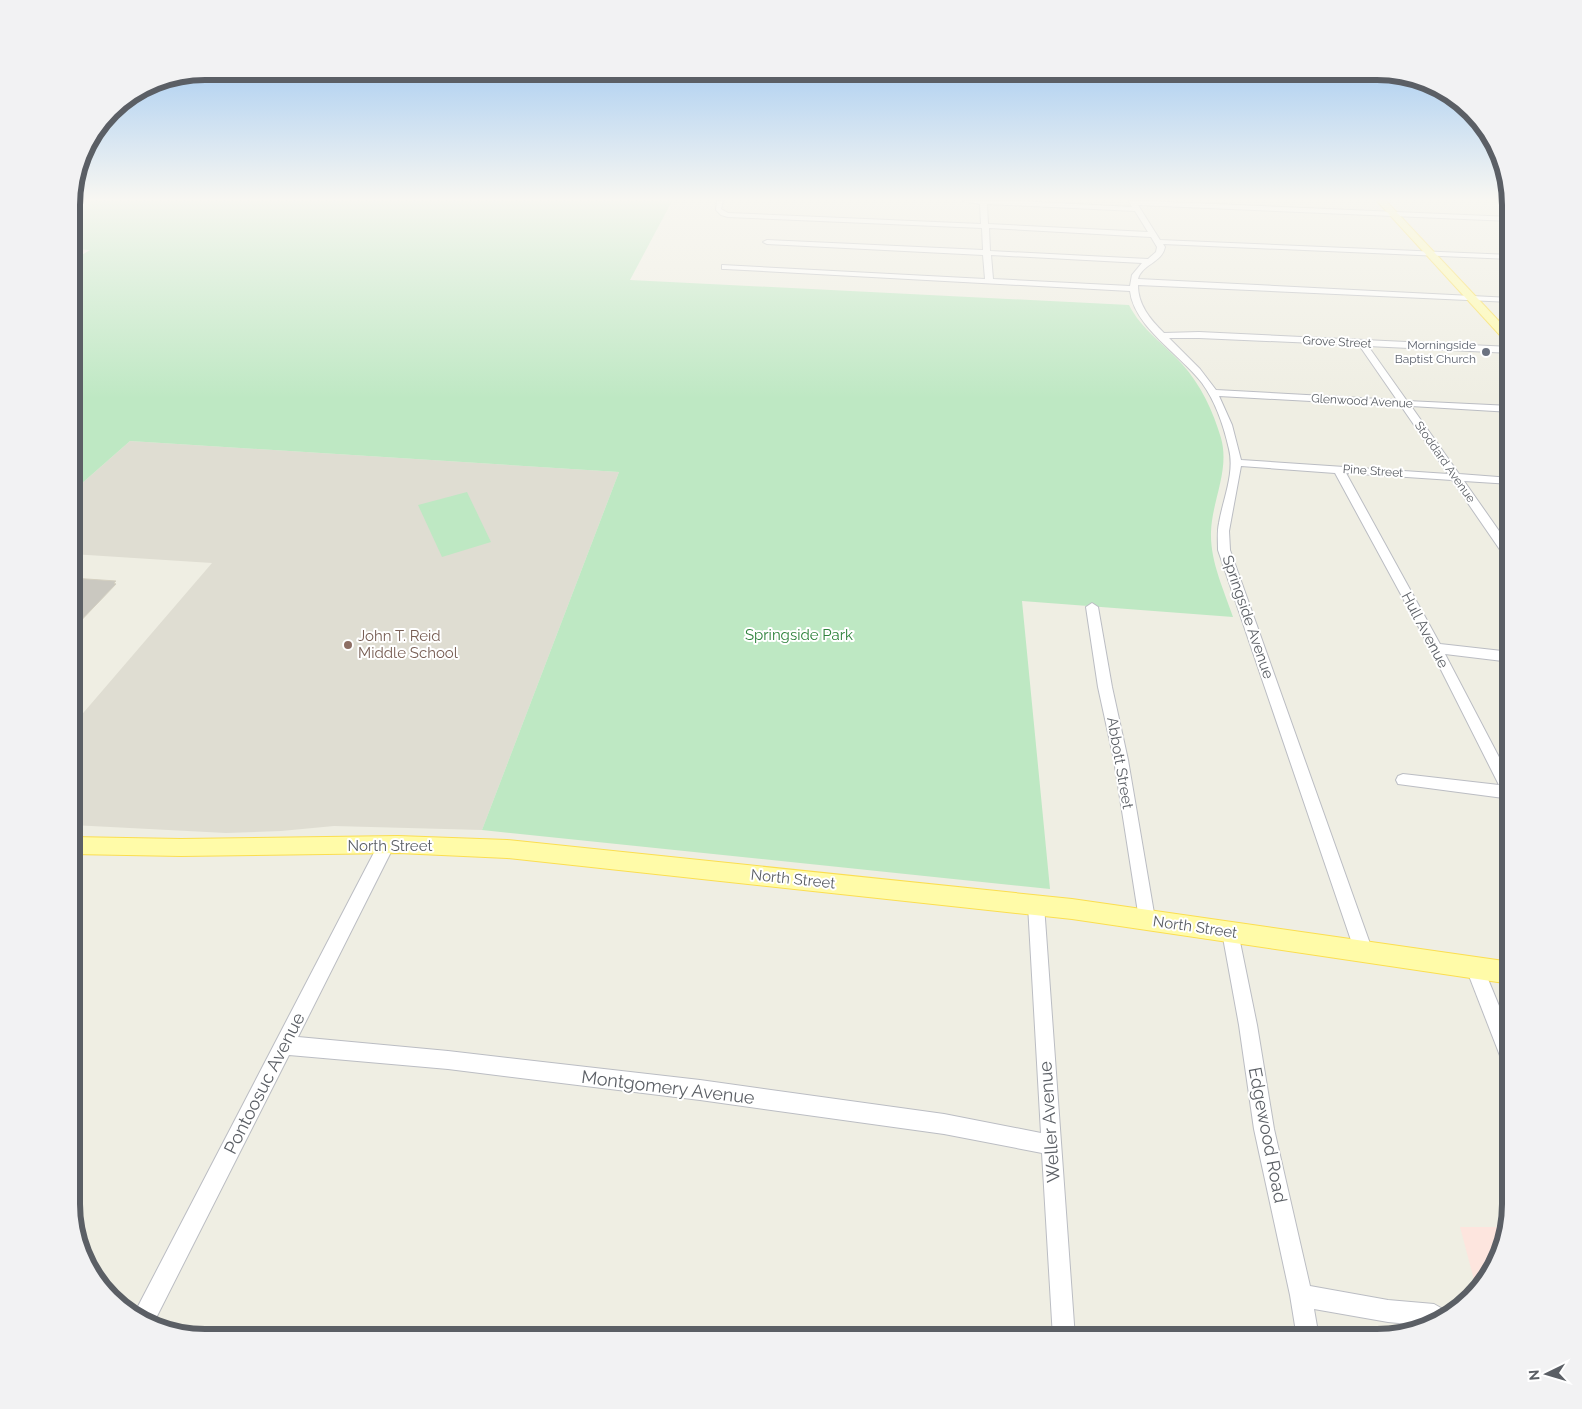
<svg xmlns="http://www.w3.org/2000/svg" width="1582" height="1409" font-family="Raleway,sans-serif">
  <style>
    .education { fill: #dfddd2 }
    .medical { fill: #fde5de }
    .green { fill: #bee8c3 }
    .building { fill: #cac8c0; stroke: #d4d0c1 }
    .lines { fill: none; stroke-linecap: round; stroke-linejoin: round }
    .minor-casing { stroke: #bbbdc3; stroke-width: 2 }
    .major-casing { stroke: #fbde50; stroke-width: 2 }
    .minor { fill: #fff; fill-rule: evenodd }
    .major { fill: #fffba8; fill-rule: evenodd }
    .worship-dot { fill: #6b7280; stroke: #fff; stroke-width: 2 }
    .education-dot { fill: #8d6e63; stroke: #fff; stroke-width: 2 }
    .labels { text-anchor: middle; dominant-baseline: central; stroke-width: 4; stroke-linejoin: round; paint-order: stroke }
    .far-street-label { font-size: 12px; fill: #5b5f65; stroke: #fff }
    .far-worship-label { font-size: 12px; fill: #5b616d; stroke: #fff; text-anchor: end }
    .street-label { font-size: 15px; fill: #5b5f65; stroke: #fff }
    .park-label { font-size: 15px; fill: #2e823b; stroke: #fff }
    .education-label { font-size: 15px; fill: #785e54; stroke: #fff; text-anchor: start }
    .near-street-label { font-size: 18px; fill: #5b5f65; stroke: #fff }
    .rim { fill: none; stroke: #5b5f65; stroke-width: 6 }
  </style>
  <rect width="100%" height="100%" fill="#efeee3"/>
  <!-- education -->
  <path class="education" d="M130,441L619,472L482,830L334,826L281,831L226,833L72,825V726L212,563L72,554V492Z"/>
  <!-- medical -->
  <path class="medical" d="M1460,1227H1507L1500,1256L1477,1291Z"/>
  <!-- green -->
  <g class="green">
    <path d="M72,201H672L630,280L1129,305C1141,329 1164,344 1182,364C1201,385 1213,411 1221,438C1230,470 1212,500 1211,532C1210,561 1224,590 1233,617L1022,601L1050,889L482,830L619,472L130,441L72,492V261L90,250L72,249Z"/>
    <path d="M467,492L491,542L442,557L418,505Z"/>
  </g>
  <!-- building -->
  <path class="building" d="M72,578L116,581L114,583L116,584L72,630Z"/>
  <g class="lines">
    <defs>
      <g id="minor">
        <path d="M717,201H723L721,209L728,213L981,224L980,204L962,201H1018L1132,207L1129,201H1145L1511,217V221L1138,205L1160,240L1511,255V259L1163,244L1165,247C1162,263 1142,264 1138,279L1511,298V302L1138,285C1138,305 1150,319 1164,333L1199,332L1511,347V353L1368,346L1407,401L1511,406V412L1411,406L1459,474L1511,478V484L1464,481L1511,548V561L1507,560L1452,480L1346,473L1440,644L1511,652V662L1445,654L1511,780V799L1398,784L1396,780L1398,776L1403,774L1499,785L1430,648L1335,473L1241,466L1229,531L1230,550L1373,952L1370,958L1364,960L1358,958L1355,952L1218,550C1218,541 1217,532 1219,523C1223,499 1235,473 1229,449C1224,427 1216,402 1202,383C1181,355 1134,327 1130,291L725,269H722V265L985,279L983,255L767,244L763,242L767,240L983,250L982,228L728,217L721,215L716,210ZM987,204L1135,211L1148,232L988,224ZM989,228L1151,237L1157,247L1156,252L1148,259L990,251ZM991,255L1142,263L1132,275L1130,286L993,279ZM1169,338H1199L1359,345L1397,400L1216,390L1200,369ZM1219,396L1401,406L1448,474L1241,460L1232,425Z"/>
        <path d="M1496,322L1511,326V331L1493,327L1492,325Z"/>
        <path d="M1092,603L1098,607L1112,687L1128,760L1155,919L1153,924L1147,927L1141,924L1139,919L1114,760L1098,687L1086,607Z"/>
        <path d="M386,839L392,841L394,846L298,1037L448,1051L700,1080L944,1114L1041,1133L1028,905L1030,900L1036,898L1042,900L1044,905L1075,1338H1053L1042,1153L944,1134L700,1100L448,1069L289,1055L152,1326L134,1314L380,841Z"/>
        <path d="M1230,924L1236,927L1238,932L1257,1025L1274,1129L1310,1286L1388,1300L1434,1304L1448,1312L1449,1314L1430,1326L1388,1322L1314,1309L1319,1338H1297L1290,1295L1254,1129L1239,1025L1222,932L1224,927Z"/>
        <path d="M1475,960L1481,962L1511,1035V1068L1504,1066L1466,968L1469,962Z"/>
      </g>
      <g id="major">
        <path d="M1377,201H1386L1511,334V344L1507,343Z"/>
        <path d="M398,836L507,840L1072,899L1511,962V984L1072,919L507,858L398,853L181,856L72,854V837L181,839Z"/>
      </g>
    </defs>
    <!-- minor casing -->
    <use href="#minor" class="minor-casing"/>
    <!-- major casing -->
    <use href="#major" class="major-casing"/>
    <!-- minor -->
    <use href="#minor" class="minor"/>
    <!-- major -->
    <use href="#major" class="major"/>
  </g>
  <!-- sky -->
  <linearGradient id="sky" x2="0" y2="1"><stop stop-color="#8cbef1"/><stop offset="0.5" stop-color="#f8f7f2"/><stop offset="1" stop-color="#f8f7f2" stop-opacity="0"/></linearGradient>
  <rect width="1582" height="399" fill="url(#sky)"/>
  <!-- markers -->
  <circle class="worship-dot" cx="1486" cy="352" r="5"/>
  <circle class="education-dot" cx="348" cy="645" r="5"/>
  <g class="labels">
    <!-- far-street labels -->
    <g class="far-street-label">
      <text transform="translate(1337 342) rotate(3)">Grove Street</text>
      <text transform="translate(1362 401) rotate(3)">Glenwood Avenue</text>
      <text transform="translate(1445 462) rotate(55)">Stoddard Avenue</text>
      <text transform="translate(1373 471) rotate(4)">Pine Street</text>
    </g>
    <!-- far-worship labels -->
    <g class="far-worship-label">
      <text x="1476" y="345">Morningside<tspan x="1476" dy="14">Baptist Church</tspan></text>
    </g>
    <!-- street labels -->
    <g class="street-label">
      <text transform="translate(1248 617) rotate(71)">Springside Avenue</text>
      <text transform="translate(1425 630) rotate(62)">Hull Avenue</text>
      <text transform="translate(1120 763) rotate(80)">Abbott Street</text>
      <text x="390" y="846">North Street</text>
      <text transform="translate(793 879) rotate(6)">North Street</text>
      <text transform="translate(1195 927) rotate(8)">North Street</text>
    </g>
    <!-- park labels -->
    <g class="park-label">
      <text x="799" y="635">Springside Park</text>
    </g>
    <!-- education labels -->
    <g class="education-label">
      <text x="358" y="636">John T. Reid<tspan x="358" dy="17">Middle School</tspan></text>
    </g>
    <!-- near-street labels -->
    <g class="near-street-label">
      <text transform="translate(264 1083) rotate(-63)">Pontoosuc Avenue</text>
      <text transform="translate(668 1087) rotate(7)">Montgomery Avenue</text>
      <text transform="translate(1049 1122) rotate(-94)">Weller Avenue</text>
      <text transform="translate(1268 1135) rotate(79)">Edgewood Road</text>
    </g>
  </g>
  <!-- crop -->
  <path d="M0 0H1582V1409H0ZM205 80H1377A125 125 0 0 1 1502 205V1204A125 125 0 0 1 1377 1329H205A125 125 0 0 1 80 1204V205A125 125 0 0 1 205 80Z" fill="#f2f2f3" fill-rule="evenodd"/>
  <path class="rim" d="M205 80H1377A125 125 0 0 1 1502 205V1204A125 125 0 0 1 1377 1329H205A125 125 0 0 1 80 1204V205A125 125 0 0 1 205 80Z"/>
  <!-- north arrow -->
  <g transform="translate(1547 1374) rotate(265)" stroke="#ffffff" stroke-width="4" paint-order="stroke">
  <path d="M0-4L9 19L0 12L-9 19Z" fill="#5b5f65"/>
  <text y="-8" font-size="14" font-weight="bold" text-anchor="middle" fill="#5b5f65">N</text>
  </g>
</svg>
